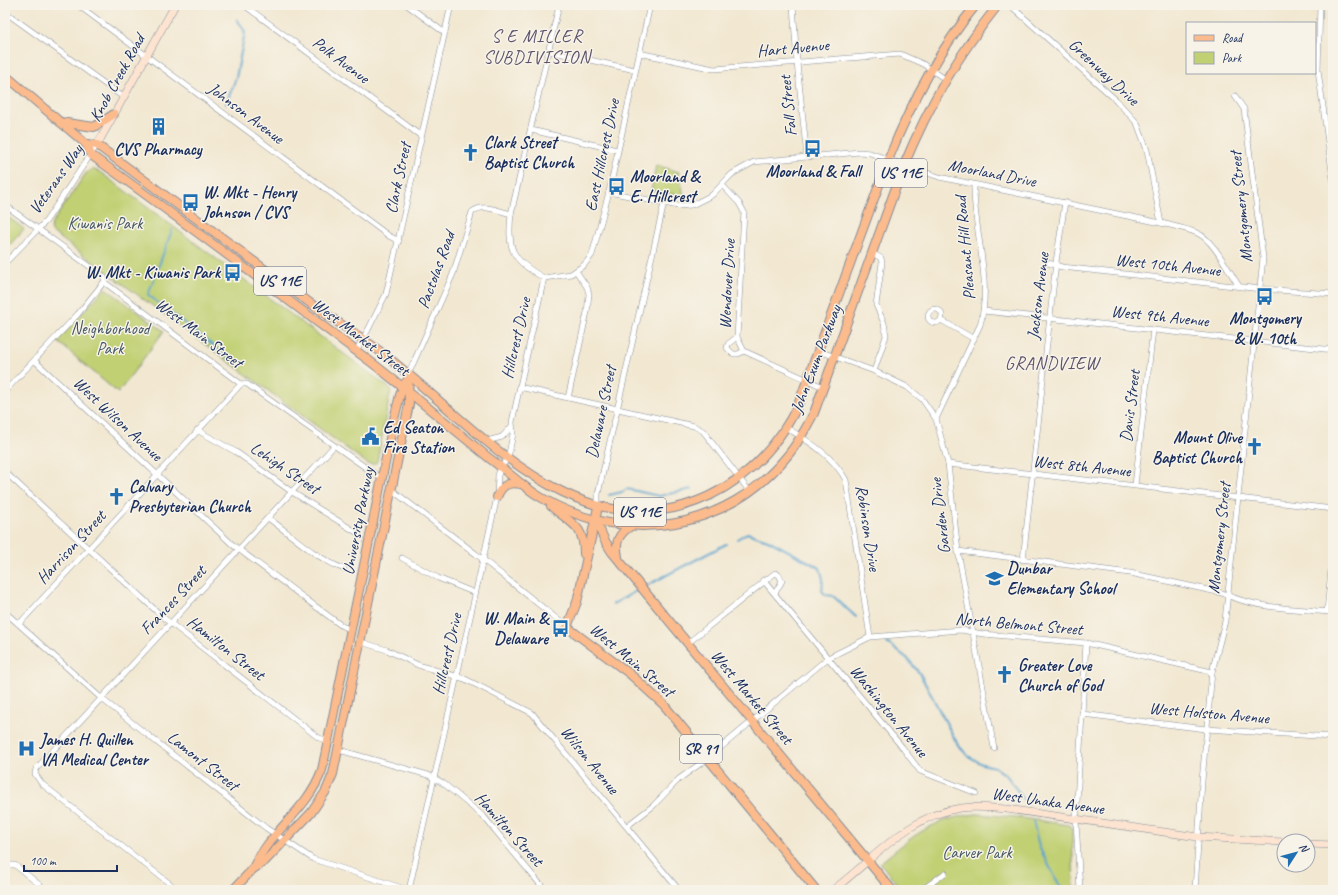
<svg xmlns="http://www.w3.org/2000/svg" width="1338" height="895" font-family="Caveat,sans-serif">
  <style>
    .green { fill: #c1d073; stroke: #6e8068 }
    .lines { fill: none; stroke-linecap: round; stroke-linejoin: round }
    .stream { stroke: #55a2ce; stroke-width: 2 }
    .minor-casing { stroke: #868c98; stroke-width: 6 }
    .secondary-casing { stroke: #868c98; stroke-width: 8 }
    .primary-casing { stroke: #868c98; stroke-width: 10 }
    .minor { stroke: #fff; stroke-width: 5 }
    .secondary { stroke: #fde4d1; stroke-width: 7 }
    .primary { stroke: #fbbb8d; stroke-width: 8 }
    .labels { text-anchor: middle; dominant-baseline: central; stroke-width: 3; stroke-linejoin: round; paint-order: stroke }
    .shield { fill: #f7f3e8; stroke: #5d6a87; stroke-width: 1 }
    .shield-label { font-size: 16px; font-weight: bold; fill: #1b2f5e }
    .street-label { font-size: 17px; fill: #1b2f5e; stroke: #f7f3e8 }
    .poi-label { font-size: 17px; font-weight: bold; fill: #1b2f5e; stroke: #f7f3e8; text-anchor: start }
    .park-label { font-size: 17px; fill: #445763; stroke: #f7f3e8 }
    .neighbourhood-label { font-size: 18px; letter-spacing: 1px; fill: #5d536b; stroke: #f7f3e8 }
  </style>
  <rect width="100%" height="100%" fill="#f7f3e8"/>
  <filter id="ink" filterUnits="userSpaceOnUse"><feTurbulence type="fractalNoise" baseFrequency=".025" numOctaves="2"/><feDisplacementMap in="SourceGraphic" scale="8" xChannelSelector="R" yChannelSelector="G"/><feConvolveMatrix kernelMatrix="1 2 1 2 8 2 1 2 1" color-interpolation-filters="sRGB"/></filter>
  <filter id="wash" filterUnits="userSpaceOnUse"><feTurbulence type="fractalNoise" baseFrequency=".012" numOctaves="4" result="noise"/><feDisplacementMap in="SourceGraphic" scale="16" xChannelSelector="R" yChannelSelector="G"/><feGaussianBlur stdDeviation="0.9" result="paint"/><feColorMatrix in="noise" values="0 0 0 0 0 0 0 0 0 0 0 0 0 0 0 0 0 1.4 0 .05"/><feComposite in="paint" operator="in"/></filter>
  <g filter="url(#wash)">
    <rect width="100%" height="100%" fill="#f2e8d2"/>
    <!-- green -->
    <g class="green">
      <path d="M656,165L679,172L684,196L651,191Z"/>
      <path d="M92,169L100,172L391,389L377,462L374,464H368L52,232L51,228L52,223L86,173Z"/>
      <path d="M5,215L24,229L5,250Z"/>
      <path d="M105,288L164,331L118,393L57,341Z"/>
      <path d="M976,814L1016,817L1069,825L1072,830L1074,890H902L880,863C913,836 931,819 976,814Z"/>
    </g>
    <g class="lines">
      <!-- stream -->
      <g class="stream">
        <path d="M226,104L236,78L245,32L237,19"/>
        <path d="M172,230L148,295L237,364"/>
        <path d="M609,495L622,492L627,489L659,496L692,489"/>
        <path d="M737,539L747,533L768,540L820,568L823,579L822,591L826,595L833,596L856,617"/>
        <path d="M644,587L726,544"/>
        <path d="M613,604L640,589"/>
        <path d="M887,643L907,658L920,674L958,745L968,756L982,764L995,767L1007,776L1027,804"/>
        <path d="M1033,820L1039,847L1062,890"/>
      </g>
    </g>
  </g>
  <g filter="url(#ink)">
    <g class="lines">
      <defs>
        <g id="minor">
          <path d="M78,5L389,236L399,241"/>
          <path d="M244,5L421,136"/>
          <path d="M407,5L445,33"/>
          <path d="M793,5L797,63L807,157"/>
          <path d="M1010,5L1116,100L1137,123L1147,150L1161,223"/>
          <path d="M1320,5L1318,70L1333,179"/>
          <path d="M5,12L123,97"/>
          <path d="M549,51L635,70"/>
          <path d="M639,53L714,69L900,54L923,64L945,79"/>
          <path d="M531,130L617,150"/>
          <path d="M722,185L739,203L744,212L737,337L744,351L823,387"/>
          <path d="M609,192L664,203L678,206L692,205L712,195L732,174L754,162L860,152L870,153L939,177L1161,223C1172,226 1186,228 1197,233C1213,239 1229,272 1239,286"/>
          <path d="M5,205L103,276L105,279L104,282L241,384H247L254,389L382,479"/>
          <path d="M872,253L881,258L882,263L876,305L884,323L886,336L874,371"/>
          <path d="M5,263L46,221L97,145"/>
          <path d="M1048,263L1062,267L1261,289L1333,294"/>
          <path d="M544,278L571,274L584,265L592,255L609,192L650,5"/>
          <path d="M544,278C512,260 507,250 511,214L559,5"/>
          <circle cx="935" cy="316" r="7"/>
          <path d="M984,311L1333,350"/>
          <path d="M941,320L974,339"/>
          <path d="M737,337L728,344L727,348L733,354H738L744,351"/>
          <path d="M356,351L368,330L386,294L451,5"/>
          <path d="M819,351L874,371L907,387L922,399L936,419L948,464L958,551L994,748"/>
          <path d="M35,361L233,545L342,626L352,630"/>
          <path d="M408,375L453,274L472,212C483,203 499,211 511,214"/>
          <path d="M519,387L694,426L703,431L750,492"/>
          <path d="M5,391L78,314L104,282"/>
          <path d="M568,398L587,312L589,294L587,287L576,271"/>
          <path d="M936,419L980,325C993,281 973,230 974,185"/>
          <path d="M787,428C811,443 832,455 846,480L870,637"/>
          <path d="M197,430L236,452L292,492L356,532"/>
          <path d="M487,441L502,437L511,427"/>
          <path d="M948,464L1333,509"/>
          <path d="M5,472L164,618L319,738L329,741"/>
          <path d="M1135,485L1153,330"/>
          <path d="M392,490L476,554L567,627"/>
          <path d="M598,506V494L664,203"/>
          <path d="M268,518C292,535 315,558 344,569"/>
          <path d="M958,551L1130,573L1222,593C1256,609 1296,609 1333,612"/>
          <path d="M402,558L438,578L475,593"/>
          <path d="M1023,560L1056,262L1065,202"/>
          <path d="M763,580L902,747L920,771L976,793"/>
          <path d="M5,612L102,699L266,828L313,859L408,890"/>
          <path d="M1327,612L1333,548"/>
          <path d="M19,624L241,384"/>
          <path d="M361,642L387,650L418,665L465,679L532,713L679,890"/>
          <path d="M688,643L775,573L779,575L782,581L775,593"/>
          <path d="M1082,714L1206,729L1333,737"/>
          <path d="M339,750L428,775L443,783L484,817L545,890"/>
          <path d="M627,826L653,806L679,779L708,758L828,658L870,637L961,630L983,634L1086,643L1212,672"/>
          <path d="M5,865H15L46,890"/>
          <path d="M178,890L42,784L35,774L36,769L334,446"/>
          <path d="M409,890L497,497L498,475L501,467L508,458L513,434L512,422L544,278"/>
          <path d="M922,890L945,873"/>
          <path d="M1080,890L1076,820L1086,643"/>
          <path d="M1195,890L1202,781L1212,672L1225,621L1263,258L1244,109L1235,96"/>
        </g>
        <g id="secondary">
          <path d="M97,145L175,5"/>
          <path d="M1308,844L1333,845"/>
          <path d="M833,890C873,860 908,815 961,808C976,806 991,808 1007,809L1198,837L1284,842"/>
        </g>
        <g id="primary">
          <path d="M5,75L86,144L91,155C185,222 278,293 371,362C411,393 450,426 489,458C507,471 523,487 542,498C626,547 727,531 788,455C799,442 806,428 814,413L904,165C930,103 956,58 998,5"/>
          <path d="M60,122L94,127L114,114"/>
          <path d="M86,144L97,145C168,197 239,250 310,303C336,322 366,339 391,360C480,431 582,556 709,496C750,476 778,446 798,405L889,158C911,103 938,51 976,5"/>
          <path d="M497,497C501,486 508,481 521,484"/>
          <path d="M551,506C571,524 584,524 584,554"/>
          <path d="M598,507L577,602L567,627L630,674L664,705L816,890"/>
          <path d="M595,519L605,541L612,552L892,890"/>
          <path d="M618,557C615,542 618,534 631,526"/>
          <path d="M253,868C271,830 307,811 322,770L394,419L400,395L405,383"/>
          <path d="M233,890L253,869L265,861L311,813L326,791L333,774L409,404L408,375"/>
        </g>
      </defs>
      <!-- minor casing -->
      <use href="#minor" class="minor-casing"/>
      <!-- secondary casing -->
      <use href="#secondary" class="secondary-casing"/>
      <!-- primary casing -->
      <use href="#primary" class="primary-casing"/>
      <!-- minor -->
      <use href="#minor" class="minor"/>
      <!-- secondary -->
      <use href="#secondary" class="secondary"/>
      <!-- primary -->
      <use href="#primary" class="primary"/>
    </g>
  </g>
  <!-- icons -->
  <defs>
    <symbol id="building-bare" viewBox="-9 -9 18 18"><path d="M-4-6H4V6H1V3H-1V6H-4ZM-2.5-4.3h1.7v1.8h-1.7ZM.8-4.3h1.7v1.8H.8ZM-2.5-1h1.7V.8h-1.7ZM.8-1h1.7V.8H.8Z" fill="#1f6fb2" stroke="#f7f3e8" stroke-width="2.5" paint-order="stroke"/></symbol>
    <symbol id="bus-bare" viewBox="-9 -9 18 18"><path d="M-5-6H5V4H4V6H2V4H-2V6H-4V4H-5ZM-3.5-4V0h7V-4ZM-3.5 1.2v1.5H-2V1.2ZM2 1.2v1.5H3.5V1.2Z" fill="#1f6fb2" stroke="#f7f3e8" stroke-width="2.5" paint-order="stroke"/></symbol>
    <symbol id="church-bare" viewBox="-9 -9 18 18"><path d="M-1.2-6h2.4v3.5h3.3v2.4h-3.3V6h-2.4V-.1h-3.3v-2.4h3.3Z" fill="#1f6fb2" stroke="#f7f3e8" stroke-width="2.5" paint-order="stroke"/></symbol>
    <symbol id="civic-bare" viewBox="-9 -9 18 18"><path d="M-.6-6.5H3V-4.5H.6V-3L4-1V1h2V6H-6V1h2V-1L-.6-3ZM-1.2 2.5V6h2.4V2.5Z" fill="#1f6fb2" stroke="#f7f3e8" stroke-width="2.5" paint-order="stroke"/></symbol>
    <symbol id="school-bare" viewBox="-9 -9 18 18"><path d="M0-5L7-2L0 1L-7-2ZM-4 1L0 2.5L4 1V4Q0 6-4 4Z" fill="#1f6fb2" stroke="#f7f3e8" stroke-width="2.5" paint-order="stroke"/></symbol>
    <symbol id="hospital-bare" viewBox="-9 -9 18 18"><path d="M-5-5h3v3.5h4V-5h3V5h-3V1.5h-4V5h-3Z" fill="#1f6fb2" stroke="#f7f3e8" stroke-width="2.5" paint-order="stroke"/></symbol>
  </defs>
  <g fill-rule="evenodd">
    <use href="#building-bare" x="146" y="114" width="25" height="25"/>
    <use href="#bus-bare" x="800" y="136" width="25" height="25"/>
    <use href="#church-bare" x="458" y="140" width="25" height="25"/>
    <use href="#bus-bare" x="604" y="174" width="25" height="25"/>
    <use href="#bus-bare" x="178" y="190" width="25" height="25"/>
    <use href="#bus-bare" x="220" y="260" width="25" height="25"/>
    <use href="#bus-bare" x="1252" y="284" width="25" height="25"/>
    <use href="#civic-bare" x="358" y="424" width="25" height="25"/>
    <use href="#church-bare" x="1242" y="434" width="25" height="25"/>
    <use href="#church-bare" x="104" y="484" width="25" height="25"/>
    <use href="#school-bare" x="982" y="566" width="25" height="25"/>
    <use href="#bus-bare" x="548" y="616" width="25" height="25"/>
    <use href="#church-bare" x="992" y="662" width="25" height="25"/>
    <use href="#hospital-bare" x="14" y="736" width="25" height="25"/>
  </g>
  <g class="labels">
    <!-- shield labels -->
    <g class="shield">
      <rect x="875" y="159" width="52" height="28" rx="3"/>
      <rect x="254" y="267" width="52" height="28" rx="3"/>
      <rect x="614" y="498" width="52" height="28" rx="3"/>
      <rect x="680" y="735" width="42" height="28" rx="3"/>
    </g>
    <g class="shield-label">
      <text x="901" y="173">US 11E</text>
      <text x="280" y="281">US 11E</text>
      <text x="640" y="512">US 11E</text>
      <text x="701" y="749">SR 91</text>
    </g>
    <!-- street labels -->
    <g class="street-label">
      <text transform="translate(793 48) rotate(-5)">Hart Avenue</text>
      <text transform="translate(341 60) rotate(37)">Polk Avenue</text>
      <text transform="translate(1104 72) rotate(43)">Greenway Drive</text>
      <text transform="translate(117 78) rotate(-61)">Knob Creek Road</text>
      <text transform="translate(788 106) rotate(-96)">Fall Street</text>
      <text transform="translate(246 113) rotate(37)">Johnson Avenue</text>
      <text transform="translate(602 155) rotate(-78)">East Hillcrest Drive</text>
      <text transform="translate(992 173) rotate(11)">Moorland Drive</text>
      <text transform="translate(398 178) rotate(-78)">Clark Street</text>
      <text transform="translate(56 179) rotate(-55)">Veterans Way</text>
      <text transform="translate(1241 207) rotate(-96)">Montgomery Street</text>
      <text transform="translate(965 248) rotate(-95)">Pleasant Hill Road</text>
      <text transform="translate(1168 265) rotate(6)">West 10th Avenue</text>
      <text transform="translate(436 270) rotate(-70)">Pactolas Road</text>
      <text transform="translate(727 284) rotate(-87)">Wendover Drive</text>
      <text transform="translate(1038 296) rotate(-83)">Jackson Avenue</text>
      <text transform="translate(1160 316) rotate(6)">West 9th Avenue</text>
      <text transform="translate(199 333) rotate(37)">West Main Street</text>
      <text transform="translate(361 337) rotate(37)">West Market Street</text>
      <text transform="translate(516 338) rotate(-77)">Hillcrest Drive</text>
      <text transform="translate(816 359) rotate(-69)">John Exum Parkway</text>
      <text transform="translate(1130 406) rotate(-83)">Davis Street</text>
      <text transform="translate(601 412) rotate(-78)">Delaware Street</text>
      <text transform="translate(118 419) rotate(43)">West Wilson Avenue</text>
      <text transform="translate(1082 466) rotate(6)">West 8th Avenue</text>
      <text transform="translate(285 468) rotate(34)">Lehigh Street</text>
      <text transform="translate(940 516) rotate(-97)">Garden Drive</text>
      <text transform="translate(358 521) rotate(-79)">University Parkway</text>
      <text transform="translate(868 528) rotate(81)">Robinson Drive</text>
      <text transform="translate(1219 538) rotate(-84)">Montgomery Street</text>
      <text transform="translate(71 547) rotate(-47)">Harrison Street</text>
      <text transform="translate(173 600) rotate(-47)">Frances Street</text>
      <text transform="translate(1019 624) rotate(5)">North Belmont Street</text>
      <text transform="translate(226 648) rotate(38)">Hamilton Street</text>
      <text transform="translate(447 654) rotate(-77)">Hillcrest Drive</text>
      <text transform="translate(632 660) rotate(40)">West Main Street</text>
      <text transform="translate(752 697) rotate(50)">West Market Street</text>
      <text transform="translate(889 711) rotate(51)">Washington Avenue</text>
      <text transform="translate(1209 713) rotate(5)">West Holston Avenue</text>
      <text transform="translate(590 760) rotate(51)">Wilson Avenue</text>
      <text transform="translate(203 761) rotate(38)">Lamont Street</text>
      <text transform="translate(1048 801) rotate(8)">West Unaka Avenue</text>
      <text transform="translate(509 829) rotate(48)">Hamilton Street</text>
    </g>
    <!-- poi labels -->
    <g class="poi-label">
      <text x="484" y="142">Clark Street<tspan x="484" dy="20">Baptist Church</tspan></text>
      <text x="158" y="149" text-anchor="middle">CVS Pharmacy</text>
      <text x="813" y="171" text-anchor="middle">Moorland &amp; Fall</text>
      <text x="630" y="176">Moorland &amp;<tspan x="630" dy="20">E. Hillcrest</tspan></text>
      <text x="203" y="192">W. Mkt - Henry<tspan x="203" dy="20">Johnson / CVS</tspan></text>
      <text x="220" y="272" text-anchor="end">W. Mkt - Kiwanis Park</text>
      <text x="1265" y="318" text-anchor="middle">Montgomery<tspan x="1265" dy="20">&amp; W. 10th</tspan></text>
      <text x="383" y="427">Ed Seaton<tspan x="383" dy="20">Fire Station</tspan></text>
      <text x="1242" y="437" text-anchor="end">Mount Olive<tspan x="1242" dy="20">Baptist Church</tspan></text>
      <text x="129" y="486">Calvary<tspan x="129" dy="20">Presbyterian Church</tspan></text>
      <text x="1007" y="568">Dunbar<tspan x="1007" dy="20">Elementary School</tspan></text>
      <text x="548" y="618" text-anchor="end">W. Main &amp;<tspan x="548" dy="20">Delaware</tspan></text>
      <text x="1018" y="665">Greater Love<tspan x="1018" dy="20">Church of God</tspan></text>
      <text x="40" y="739">James H. Quillen<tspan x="40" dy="20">VA Medical Center</tspan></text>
    </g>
    <!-- park labels -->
    <g class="park-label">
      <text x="105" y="223">Kiwanis Park</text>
      <text x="110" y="328">Neighborhood<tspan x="110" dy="20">Park</tspan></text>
      <text x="977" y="852">Carver Park</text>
    </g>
    <!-- neighbourhood labels -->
    <g class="neighbourhood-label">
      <text x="537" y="36">S E MILLER<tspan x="537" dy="21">SUBDIVISION</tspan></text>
      <text x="1052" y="363">GRANDVIEW</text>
    </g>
  </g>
  <!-- margin -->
  <rect width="1338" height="895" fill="none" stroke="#f7f3e8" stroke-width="20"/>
  <!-- legend -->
  <rect x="1186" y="22" width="130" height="52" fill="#f7f3e8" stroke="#9fa5b1"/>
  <rect x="1194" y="35" width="20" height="6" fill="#fbbb8d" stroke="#9fa5b1"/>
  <text x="1222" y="42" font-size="12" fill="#1b2f5e">Road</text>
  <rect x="1194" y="52" width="20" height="12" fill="#c1d073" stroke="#9fa5b1"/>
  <text x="1222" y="62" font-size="12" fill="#1b2f5e">Park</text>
  <!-- north arrow -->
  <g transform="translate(1296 853) rotate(54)"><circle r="19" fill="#f7f3e8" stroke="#9fa5b1"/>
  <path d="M0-3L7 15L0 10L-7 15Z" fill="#1f6fb2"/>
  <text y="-6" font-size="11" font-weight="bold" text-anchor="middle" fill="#1b2f5e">N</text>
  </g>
  <!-- scale -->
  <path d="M24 865v6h93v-6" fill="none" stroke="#1b2f5e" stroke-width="2"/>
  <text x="30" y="865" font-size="12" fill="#1b2f5e" stroke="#f7f3e8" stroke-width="3" paint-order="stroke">100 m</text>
</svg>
